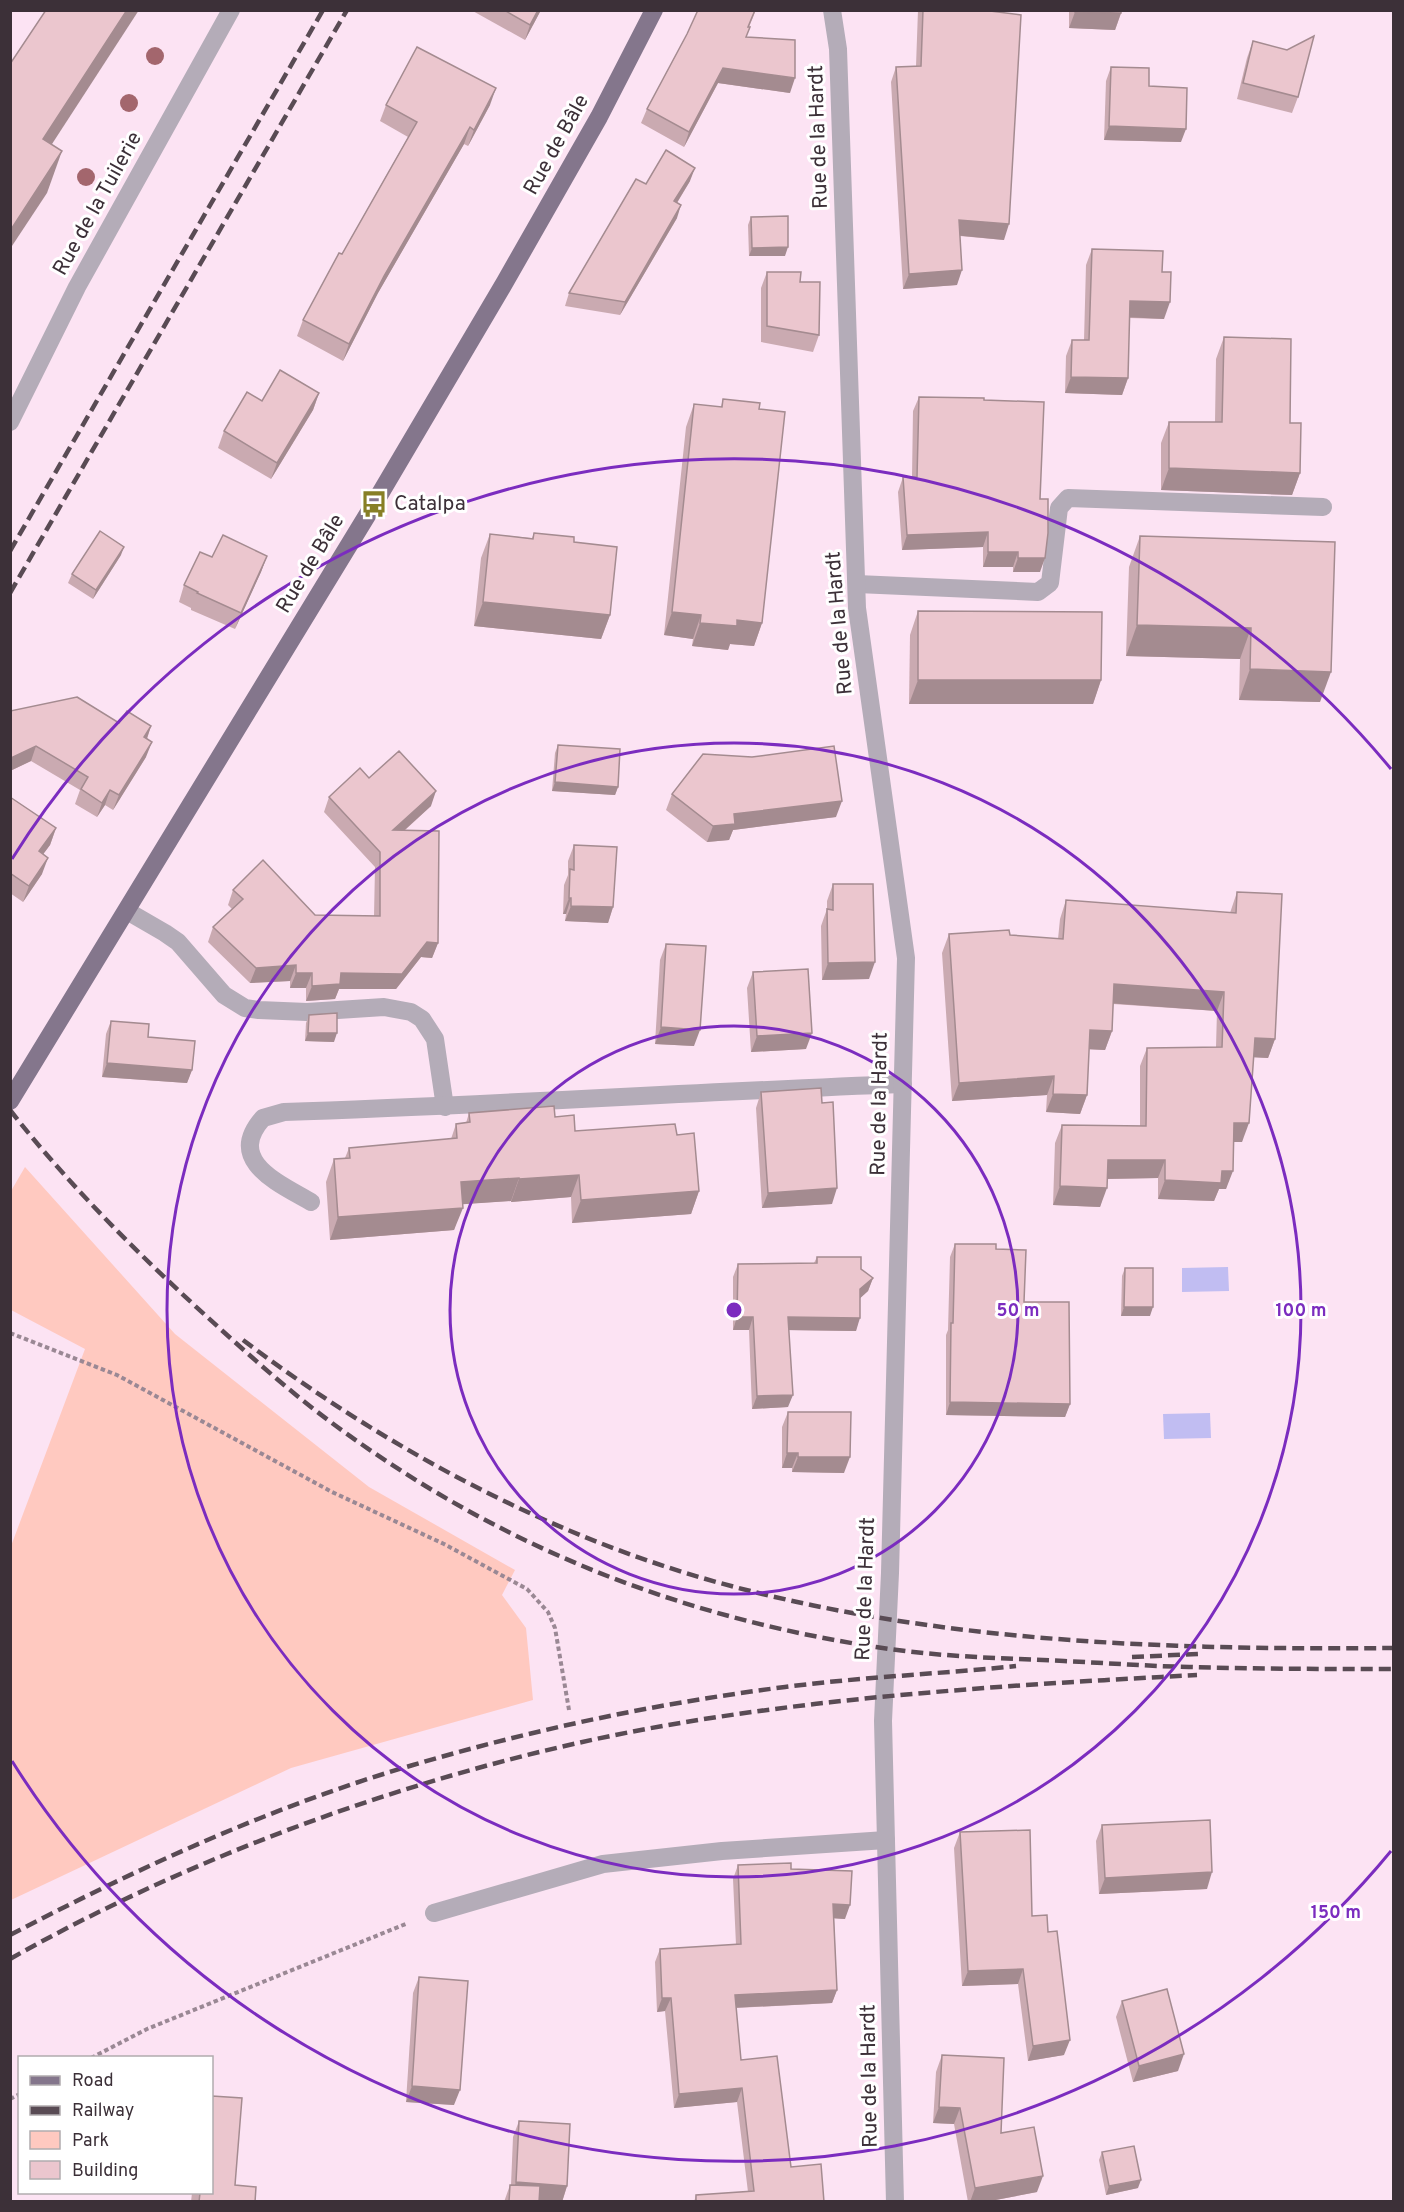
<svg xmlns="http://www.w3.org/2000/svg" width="1404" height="2212" font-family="Overpass,sans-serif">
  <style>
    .green { fill: #ffc9c0 }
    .water { fill: #c1bdf2 }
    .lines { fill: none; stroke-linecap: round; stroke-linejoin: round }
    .path { stroke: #9a8894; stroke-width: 4; stroke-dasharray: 4.5 3; stroke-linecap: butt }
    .service { stroke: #b4acb8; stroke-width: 18 }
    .minor { stroke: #b4acb8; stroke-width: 18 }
    .primary { stroke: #84768c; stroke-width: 18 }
    .rail { stroke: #594b54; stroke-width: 4.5; stroke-dasharray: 12 6; stroke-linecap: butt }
    .tree { fill: #a3666d }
    .wall { fill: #caaab1 }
    .shaded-wall { fill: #a48b90 }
    .building { fill: #ebc6ce; stroke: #a48b90; stroke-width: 1.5 }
    .ring { fill: none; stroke: #7b2cbf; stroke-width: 3 }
    .labels { text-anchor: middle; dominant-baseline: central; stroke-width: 6; stroke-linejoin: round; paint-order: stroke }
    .street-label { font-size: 21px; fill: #3c3038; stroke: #fff }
    .poi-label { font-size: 21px; fill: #3c3038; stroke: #fff; text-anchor: start }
    .centre { fill: #7b2cbf; stroke: #fff; stroke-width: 3 }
    .ring-label { font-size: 18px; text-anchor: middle; font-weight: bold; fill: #7b2cbf; stroke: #fff; stroke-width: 6; stroke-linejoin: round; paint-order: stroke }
  </style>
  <rect width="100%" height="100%" fill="#fce3f3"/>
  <!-- green -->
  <path class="green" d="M25,1167L175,1334L369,1487L515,1570L502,1595L526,1628L533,1700L291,1768L11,1900V1546L85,1349L11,1310V1191Z"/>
  <!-- water -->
  <g class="water">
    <path d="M1228,1267L1229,1291L1182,1292V1268Z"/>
    <path d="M1210,1413L1211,1438L1164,1439L1163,1414Z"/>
  </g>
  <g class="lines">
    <!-- path -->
    <g class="path">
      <path d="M10,1333L117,1375L332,1492L444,1544L527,1589L548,1612L555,1628L569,1710"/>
      <path d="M91,2058L147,2029L408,1923"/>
      <path d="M10,2099L20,2094"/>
    </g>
    <!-- service -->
    <g class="service">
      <path d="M857,584L1038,592L1050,583L1059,508L1068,498L1323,507"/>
      <path d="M127,911L165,933L178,942L224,995L245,1008L259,1010L307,1012L384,1007L411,1012L422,1019L435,1039L445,1107"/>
      <path d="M311,1202C279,1183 225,1161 263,1118L284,1112C491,1105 696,1092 903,1084"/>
      <path d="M434,1913L603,1864L722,1851L886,1840"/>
    </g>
    <!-- minor -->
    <g class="minor">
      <path d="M832,10L838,49L857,608L906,958L890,1573L883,1721L895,2202"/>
      <path d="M10,422L77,287L231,10"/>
    </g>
    <!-- primary -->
    <path class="primary" d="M10,1101L374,504L505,282L599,117L654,10"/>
    <!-- rail -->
    <g class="rail">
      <path d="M10,551L323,10"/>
      <path d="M10,593L347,10"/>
      <path d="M10,1110C68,1184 135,1251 205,1315C249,1355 294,1396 343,1431C504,1548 680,1617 876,1647C938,1657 1001,1658 1064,1661C1106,1663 1147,1666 1189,1667C1257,1669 1325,1669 1394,1669"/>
      <path d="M243,1340C385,1447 546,1535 720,1583C938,1643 1168,1650 1394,1648"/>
      <path d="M1132,1657L1198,1654"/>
      <path d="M10,1935C140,1867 273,1806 413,1765C535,1729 659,1703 785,1687C862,1677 939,1674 1016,1666"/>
      <path d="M10,1959C213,1844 462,1758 692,1721C859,1694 1028,1684 1197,1675"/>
    </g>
  </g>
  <!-- trees -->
  <g class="tree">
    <circle cx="155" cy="56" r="9"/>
    <circle cx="129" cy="103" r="9"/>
    <circle cx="86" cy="177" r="9"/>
  </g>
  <!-- wall -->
  <g class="wall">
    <path d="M471,10H541L525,40Z"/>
    <path d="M698,10H756L749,27H750L746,37L790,93L718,83L684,147L641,123L647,109L687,34Z"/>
    <path d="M918,10H982L1004,240L960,236L957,285L903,289L891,82L896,67L916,66Z"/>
    <path d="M1069,10H1121V13L1115,30L1069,28Z"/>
    <path d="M1253,41L1298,97L1292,113L1237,99L1247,58Z"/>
    <path d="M1111,67L1149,86L1181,142L1104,140L1106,81Z"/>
    <path d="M386,105H490L468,146L464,144L378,293L343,361L297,336L303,320L342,254L408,137L380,121Z"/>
    <path d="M690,181L677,203V218L620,315L565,306L569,293L646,184Z"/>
    <path d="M751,217L785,256H749L748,225Z"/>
    <path d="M1092,249L1162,272L1164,319L1129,318L1128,378L1122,395L1065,393L1066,356L1072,340H1084L1086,265Z"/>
    <path d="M767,272L800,282L819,335L813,352L761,342V288Z"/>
    <path d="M1224,337L1290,423L1300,473L1292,495L1161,490V443L1169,422H1215L1216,359Z"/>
    <path d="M319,393L313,410L271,479L218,448L224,431L262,401Z"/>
    <path d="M919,397L984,400L1040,499V572H1013V567H983V547L902,550L898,492L903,477H912L913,411Z"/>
    <path d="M723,399L759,409L762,623L754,646L730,644L728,650L692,646L693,639L664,635L686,427L694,404L721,407Z"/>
    <path d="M534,533L574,542L610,615L601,639L474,626L481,558L490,534L532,538Z"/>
    <path d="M1140,536L1335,542L1320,702L1239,700L1240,659L1126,656L1129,567Z"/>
    <path d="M121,555L93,599L68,583L72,574Z"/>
    <path d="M267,556L261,572L235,629L191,610V608L179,602L184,585L212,557Z"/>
    <path d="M918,611L1101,680L1093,704H909L910,635Z"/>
    <path d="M10,711L151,726L147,739L146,757L113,810L105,805L97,817L75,804L80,790L31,761L10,771Z"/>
    <path d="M558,745L618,787L615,795L552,791L555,753Z"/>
    <path d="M752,757L836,817L733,830L729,840L707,842L666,810L672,794Z"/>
    <path d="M369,778L431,806L404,831L438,943L432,958L421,957L396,989H339L335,999L306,1001V988H290V981L250,983L208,942L213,927L232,909L228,905L233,890L315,915L374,916L375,867L324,812L329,797Z"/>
    <path d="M10,797L56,828L50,845L43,854L42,874L23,902L10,893Z"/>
    <path d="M574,845L613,907L608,923L565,921L566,914H563L564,885L568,875V861Z"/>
    <path d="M833,884L869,979L822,980L821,926L827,909V901Z"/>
    <path d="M1237,892L1275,1039L1268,1058L1253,1057L1242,1142H1234L1226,1189H1219L1214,1201L1158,1199V1178L1108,1179L1100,1207L1053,1205L1055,1143L1062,1125L1140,1126V1066L1147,1048L1216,1047L1217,1011L1113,1004L1112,1031L1105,1050L1089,1049L1087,1095L1080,1114L1046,1112L1047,1095L952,1101L942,953L949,934L1010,935L1058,939L1060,919L1066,900L1230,913Z"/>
    <path d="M666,944L694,1046L655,1044L660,960Z"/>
    <path d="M753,972L806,1049L751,1052L747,988Z"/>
    <path d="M309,1015L334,1042L305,1041L306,1023Z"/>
    <path d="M111,1021L148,1037L192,1070L187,1083L102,1077L106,1034Z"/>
    <path d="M761,1092L822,1103L832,1204L762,1208L756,1108Z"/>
    <path d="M469,1113L555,1117L575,1131L677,1135L699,1191L691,1214L572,1223L571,1197L511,1202V1201L462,1204L454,1230L330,1240L326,1182L334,1159L345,1158L349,1148L451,1139L456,1124L466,1123Z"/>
    <path d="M955,1244L996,1249L1024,1302L1070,1404L1065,1417L946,1415V1335L948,1330L950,1257Z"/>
    <path d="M817,1257L861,1269L873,1278L868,1291L860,1298L856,1331L789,1330L788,1407L752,1409L749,1330H733V1277L738,1264L814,1263Z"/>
    <path d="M1125,1268L1150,1316H1121L1122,1276Z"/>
    <path d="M788,1412L844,1473L792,1472V1468H782V1427Z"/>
    <path d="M1102,1825L1207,1889L1099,1894L1096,1841Z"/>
    <path d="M960,1832L1032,1916L1064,2055L1028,2061L1018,1984L962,1986L954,1848Z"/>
    <path d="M738,1865L791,1869L845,1919L834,1918L837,1990L832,2003L736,2008L741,2060L791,2167L824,2202H694L696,2195L748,2192L737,2102L674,2108L665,2011L657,2012L655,1962L660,1949L736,1945L733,1879Z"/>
    <path d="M419,1977L454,2105L406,2102L413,1993Z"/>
    <path d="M1122,2001L1178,2071L1133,2082L1116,2017Z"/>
    <path d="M942,2055L1001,2133L1037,2192L985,2202H968L954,2124L933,2123L936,2072Z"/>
    <path d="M519,2121L567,2186L562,2202L539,2200V2202H504L510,2185H511L513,2137Z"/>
    <path d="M1102,2152L1138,2188L1106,2195L1099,2160Z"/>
    <path d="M235,2185L255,2202H191L192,2193H212Z"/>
  </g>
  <!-- shaded-wall -->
  <g class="shaded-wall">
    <path d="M127,10H139L28,181L43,139Z"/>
    <path d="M538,10H541L525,40L530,25Z"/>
    <path d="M1075,12L1121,13L1115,30L1069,28Z"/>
    <path d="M723,68L795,78L790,93L718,83L684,147L689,132Z"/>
    <path d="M496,88L490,105L468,146L474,130Z"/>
    <path d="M1109,126L1186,129L1181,142L1104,140Z"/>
    <path d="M470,127L464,144L378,293L343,361L349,344L384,276Z"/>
    <path d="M62,151L47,193L10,249V231Z"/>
    <path d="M695,168L690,181L670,214L674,201Z"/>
    <path d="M681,205L677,218L620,315L625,302Z"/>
    <path d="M959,220L1009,224L1004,240L953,235Z"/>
    <path d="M788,247L785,256H749L752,248Z"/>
    <path d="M962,270L957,285L903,289L909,274Z"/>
    <path d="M1130,301L1170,302L1164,319L1124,317Z"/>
    <path d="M1071,377L1128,378L1122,395L1065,393Z"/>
    <path d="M319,393L313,410L271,479L277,463Z"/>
    <path d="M1169,468L1300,473L1292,495L1161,490Z"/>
    <path d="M988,532L983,547L902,550L907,535Z"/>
    <path d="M124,547L121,555L93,599L96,590Z"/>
    <path d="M988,552H1018L1013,567H983Z"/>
    <path d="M267,556L261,572L235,629L241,613Z"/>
    <path d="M1018,558H1045L1040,572H1013Z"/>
    <path d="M483,602L610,615L601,639L474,626Z"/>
    <path d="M672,612L701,615L693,639L664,635Z"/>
    <path d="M737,620L762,623L754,646L730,644L728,650L692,646L700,623Z"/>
    <path d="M1137,625L1251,628L1240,659L1126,656Z"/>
    <path d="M1250,669L1331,672L1320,702L1239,700Z"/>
    <path d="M918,680H1101L1093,704H909Z"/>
    <path d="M151,726L146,741L144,737Z"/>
    <path d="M152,742L146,757L113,810L119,795Z"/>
    <path d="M36,746L31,761L10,771L11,758Z"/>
    <path d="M555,782L618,787L615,795L552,791Z"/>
    <path d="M110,790L105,805L97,817L102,803Z"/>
    <path d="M436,791L431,806L387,846L393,830Z"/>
    <path d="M842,801L836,817L733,830L729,840L707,842L713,826L734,814Z"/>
    <path d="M56,828L50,845L33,868L39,851Z"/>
    <path d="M48,858L42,874L23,902L29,886Z"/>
    <path d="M569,898H571L566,914H563Z"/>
    <path d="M571,906L613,907L608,923L565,921Z"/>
    <path d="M427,942L438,943L432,958L421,957L396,989H339L335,999L306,1001L312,986L341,973Z"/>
    <path d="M875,962L869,979L822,980L828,963Z"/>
    <path d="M296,965L290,981L250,983L256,968Z"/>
    <path d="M296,973H312L306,988H290Z"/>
    <path d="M1114,984L1224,992L1217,1011L1107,1003Z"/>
    <path d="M661,1027L700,1030L694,1046L655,1044Z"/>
    <path d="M1090,1030L1112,1031L1105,1050L1083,1049Z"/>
    <path d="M308,1033H337L334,1042L305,1041Z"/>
    <path d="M812,1033L806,1049L751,1052L757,1036Z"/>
    <path d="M1255,1038L1275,1039L1268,1058L1248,1057Z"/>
    <path d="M107,1063L192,1070L187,1083L102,1077Z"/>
    <path d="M1054,1076L1047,1095L952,1101L959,1083Z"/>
    <path d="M1053,1094L1087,1095L1080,1114L1046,1112Z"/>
    <path d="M1234,1123H1249L1242,1142H1227Z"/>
    <path d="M1108,1160H1165L1158,1178L1102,1179Z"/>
    <path d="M1222,1171H1233L1226,1189H1219L1214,1201L1158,1199L1165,1180Z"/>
    <path d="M579,1175L571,1197L511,1202L519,1179Z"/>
    <path d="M519,1178L511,1201L452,1205L461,1182Z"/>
    <path d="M1060,1186L1107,1188L1100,1207L1053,1205Z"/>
    <path d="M837,1188L832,1204L762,1208L768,1193Z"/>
    <path d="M699,1191L691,1214L572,1223L581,1200Z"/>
    <path d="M463,1208L454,1230L330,1240L338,1217Z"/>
    <path d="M873,1278L868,1291L856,1302L860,1289Z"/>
    <path d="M1124,1307H1153L1150,1316H1121Z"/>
    <path d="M737,1317H753L749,1330H733Z"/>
    <path d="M788,1317L860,1318L856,1331L783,1330Z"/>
    <path d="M793,1395L788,1407L752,1409L757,1396Z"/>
    <path d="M950,1402L1070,1404L1065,1417L946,1415Z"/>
    <path d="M787,1453H798L792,1468H782Z"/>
    <path d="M798,1457H850L844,1473L792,1472Z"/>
    <path d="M1212,1872L1207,1889L1099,1894L1105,1878Z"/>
    <path d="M833,1904L850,1905L845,1919L828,1918Z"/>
    <path d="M1023,1969L1018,1984L962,1986L968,1971Z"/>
    <path d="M837,1990L832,2003L730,2008L735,1995Z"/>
    <path d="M662,1998H671L665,2011L657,2012Z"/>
    <path d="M1070,2040L1064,2055L1028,2061L1033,2046Z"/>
    <path d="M1184,2054L1178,2071L1133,2082L1139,2066Z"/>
    <path d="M412,2086L460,2090L454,2105L406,2102Z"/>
    <path d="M742,2088L737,2102L674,2108L679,2094Z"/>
    <path d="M939,2107L960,2108L954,2124L933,2123Z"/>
    <path d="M1043,2176L1037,2192L985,2202H970L975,2188Z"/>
    <path d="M1141,2180L1138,2188L1106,2195L1109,2186Z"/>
    <path d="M516,2182L567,2186L562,2202L510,2198Z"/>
  </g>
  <!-- building -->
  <g class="building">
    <path d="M46,10H127L43,139L62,151L10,231V64Z"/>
    <path d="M504,10H538L530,25Z"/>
    <path d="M698,10H755L748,27H750L746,37L795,40V78L723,68L689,132L647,109L687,34Z"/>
    <path d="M923,10H982L1021,15L1009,224L959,220L962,270L909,274L896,67L921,66Z"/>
    <path d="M1075,10H1121V13L1075,12Z"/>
    <path d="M1314,36L1298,97L1243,83L1253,41L1287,50Z"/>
    <path d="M417,47L496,88L474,130L470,127L384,276L349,344L303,320L339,253L342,254L417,122L386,105Z"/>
    <path d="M1111,67L1149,68V86L1187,88L1186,129L1109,126Z"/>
    <path d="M666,150L695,168L674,201L681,205L625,302L569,293L636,179L646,184Z"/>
    <path d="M788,216V247L752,248L751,217Z"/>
    <path d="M1092,249L1163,251L1162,272H1171L1170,302L1130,301L1128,378L1071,377L1072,340H1089Z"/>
    <path d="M767,272H801L800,282H820L819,335L767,326Z"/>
    <path d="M1224,337L1291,339L1290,423H1301L1300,473L1169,468V422H1222Z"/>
    <path d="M280,370L319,393L277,463L224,431L247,392L262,401Z"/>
    <path d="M919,397L984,398V400L1044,402L1040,499H1048V533L1045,558H1018V552H988V532L907,535L903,477H917Z"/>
    <path d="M723,399L760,403L759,409L785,412L762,623L737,620V626L700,623L701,615L672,612L694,404L722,407Z"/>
    <path d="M100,531L124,547L96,590L72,574Z"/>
    <path d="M534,533L574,537V542L617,547L610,615L483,602L490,534L533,539Z"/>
    <path d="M223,535L267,556L241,613L197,593L198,592L184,585L200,552L212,557Z"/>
    <path d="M1140,536L1335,542L1331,672L1250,669L1251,628L1137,625Z"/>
    <path d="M918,611L1102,612L1101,680H918Z"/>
    <path d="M77,697L119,723L127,711L151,726L144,737L152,742L119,795L110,790L102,803L81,789L88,777L36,746L11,758L10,711Z"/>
    <path d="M558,745L620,749L618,787L555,782Z"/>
    <path d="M834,746L842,801L734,814L735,824L713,826L672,794L703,754L752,757Z"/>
    <path d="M399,751L436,791L393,830L439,831L438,943L427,942L402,974L341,973L340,984L312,986V973H296V965L256,968L213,927L243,899L233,890L263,860L315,915L380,916V852L329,797L360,768L369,778Z"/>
    <path d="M10,797L56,828L39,851L48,858L29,886L10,873Z"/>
    <path d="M574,845L617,847L613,907L571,906V898H569L570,869L574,870Z"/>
    <path d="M833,884H873L875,962L828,963L827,909L833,910Z"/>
    <path d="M1237,892L1282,894L1275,1039L1255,1038L1249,1123H1234L1233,1171H1222L1221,1183L1165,1180V1160H1108L1107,1188L1060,1186L1062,1125L1146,1126L1147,1048L1222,1047L1224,992L1114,984L1112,1031L1090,1030L1087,1095L1053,1094L1054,1076L959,1083L949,934L1009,930L1010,935L1063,939L1066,900L1236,913Z"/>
    <path d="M666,944L706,946L700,1030L661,1027Z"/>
    <path d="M808,969L812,1033L757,1036L753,972Z"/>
    <path d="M337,1013V1033H308L309,1015Z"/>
    <path d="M111,1021L149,1024L148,1037L195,1041L192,1070L107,1063Z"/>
    <path d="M821,1088L822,1103L833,1102L837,1188L768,1193L761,1092Z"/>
    <path d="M554,1106L555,1117L574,1115L575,1131L675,1124L677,1135L694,1133L699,1191L581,1200L579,1175L519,1179V1178L461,1182L463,1208L338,1217L334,1159L350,1158L349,1148L457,1138L456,1124L470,1122L469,1113Z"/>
    <path d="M955,1244H996V1249L1026,1250L1024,1302H1069L1070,1404L950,1402L951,1323H953Z"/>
    <path d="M817,1257H861V1269L873,1278L860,1289V1318L788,1317L793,1395L757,1396L753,1317H737L738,1264L817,1263Z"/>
    <path d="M1125,1268H1153V1307H1124Z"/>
    <path d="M788,1412H851L850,1457H798V1453H787Z"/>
    <path d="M1210,1820L1212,1872L1105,1878L1102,1825Z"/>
    <path d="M1030,1830L1032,1916L1047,1915L1048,1932L1057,1931L1070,2040L1033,2046L1023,1969L968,1971L960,1832Z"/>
    <path d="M791,1863V1869L852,1871L850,1905L833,1904L837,1990L735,1995L741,2060L777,2056L791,2167L821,2164L824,2202H696V2195L754,2191L742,2088L679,2094L671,1998H662L660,1949L741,1944L738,1865Z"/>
    <path d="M419,1977L468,1981L460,2090L412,2086Z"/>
    <path d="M1167,1989L1184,2054L1139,2066L1122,2001Z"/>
    <path d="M942,2055L1004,2058L1001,2133L1034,2127L1043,2176L975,2188L960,2108L939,2107Z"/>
    <path d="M212,2096L242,2098L235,2185L256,2187L255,2202H199L200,2193H212Z"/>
    <path d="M519,2121L570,2124L567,2186L516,2182Z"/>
    <path d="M1134,2146L1141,2180L1109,2186L1102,2152Z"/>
    <path d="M510,2185L540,2186L539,2202H509Z"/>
  </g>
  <!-- distance rings -->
  <g class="ring">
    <circle cx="734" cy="1310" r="284"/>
    <circle cx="734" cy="1310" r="567"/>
    <path d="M1391 1851A851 851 0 0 1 12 1761M12 859A851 851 0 0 1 1391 769"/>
  </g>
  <!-- icons -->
  <defs>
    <symbol id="bus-bare" viewBox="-9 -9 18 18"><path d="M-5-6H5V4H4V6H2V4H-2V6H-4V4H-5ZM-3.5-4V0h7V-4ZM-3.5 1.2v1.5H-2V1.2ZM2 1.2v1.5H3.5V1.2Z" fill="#877f26" stroke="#fff" stroke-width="2.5" paint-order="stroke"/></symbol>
  </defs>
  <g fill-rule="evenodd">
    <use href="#bus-bare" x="355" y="485" width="38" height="38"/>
  </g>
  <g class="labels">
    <!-- street labels -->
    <g class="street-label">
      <text transform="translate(819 137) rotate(-92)">Rue de la Hardt</text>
      <text transform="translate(557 145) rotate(-61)">Rue de Bâle</text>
      <text transform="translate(98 204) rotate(-61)">Rue de la Tuilerie</text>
      <text transform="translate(311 564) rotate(-59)">Rue de Bâle</text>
      <text transform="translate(840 623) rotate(-95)">Rue de la Hardt</text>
      <text transform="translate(880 1104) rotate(-89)">Rue de la Hardt</text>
      <text transform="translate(866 1589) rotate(-88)">Rue de la Hardt</text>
      <text transform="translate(870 2076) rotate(-91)">Rue de la Hardt</text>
    </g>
    <!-- poi labels -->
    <g class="poi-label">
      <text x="394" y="504">Catalpa</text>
    </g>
  </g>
  <circle cx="734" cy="1310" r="9" class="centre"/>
  <g class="ring-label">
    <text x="1018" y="1316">50 m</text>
    <text x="1301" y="1316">100 m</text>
    <text x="1336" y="1918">150 m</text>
  </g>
  <!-- border -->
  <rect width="1404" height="2212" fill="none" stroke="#3c3038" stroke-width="24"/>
  <!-- legend -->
  <rect x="18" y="2056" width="195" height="138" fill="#ffffff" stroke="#b1acaf" stroke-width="1.5"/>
  <rect x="30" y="2076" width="30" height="9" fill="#84768c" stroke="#b1acaf" stroke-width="1.5"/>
  <text x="72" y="2086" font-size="18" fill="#3c3038">Road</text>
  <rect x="30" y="2106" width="30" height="9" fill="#594b54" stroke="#b1acaf" stroke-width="1.5"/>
  <text x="72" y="2116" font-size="18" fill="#3c3038">Railway</text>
  <rect x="30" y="2131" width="30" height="18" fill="#ffc9c0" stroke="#b1acaf" stroke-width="1.5"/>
  <text x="72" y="2146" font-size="18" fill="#3c3038">Park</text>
  <rect x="30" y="2161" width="30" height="18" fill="#ebc6ce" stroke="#b1acaf" stroke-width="1.5"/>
  <text x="72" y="2176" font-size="18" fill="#3c3038">Building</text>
</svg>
